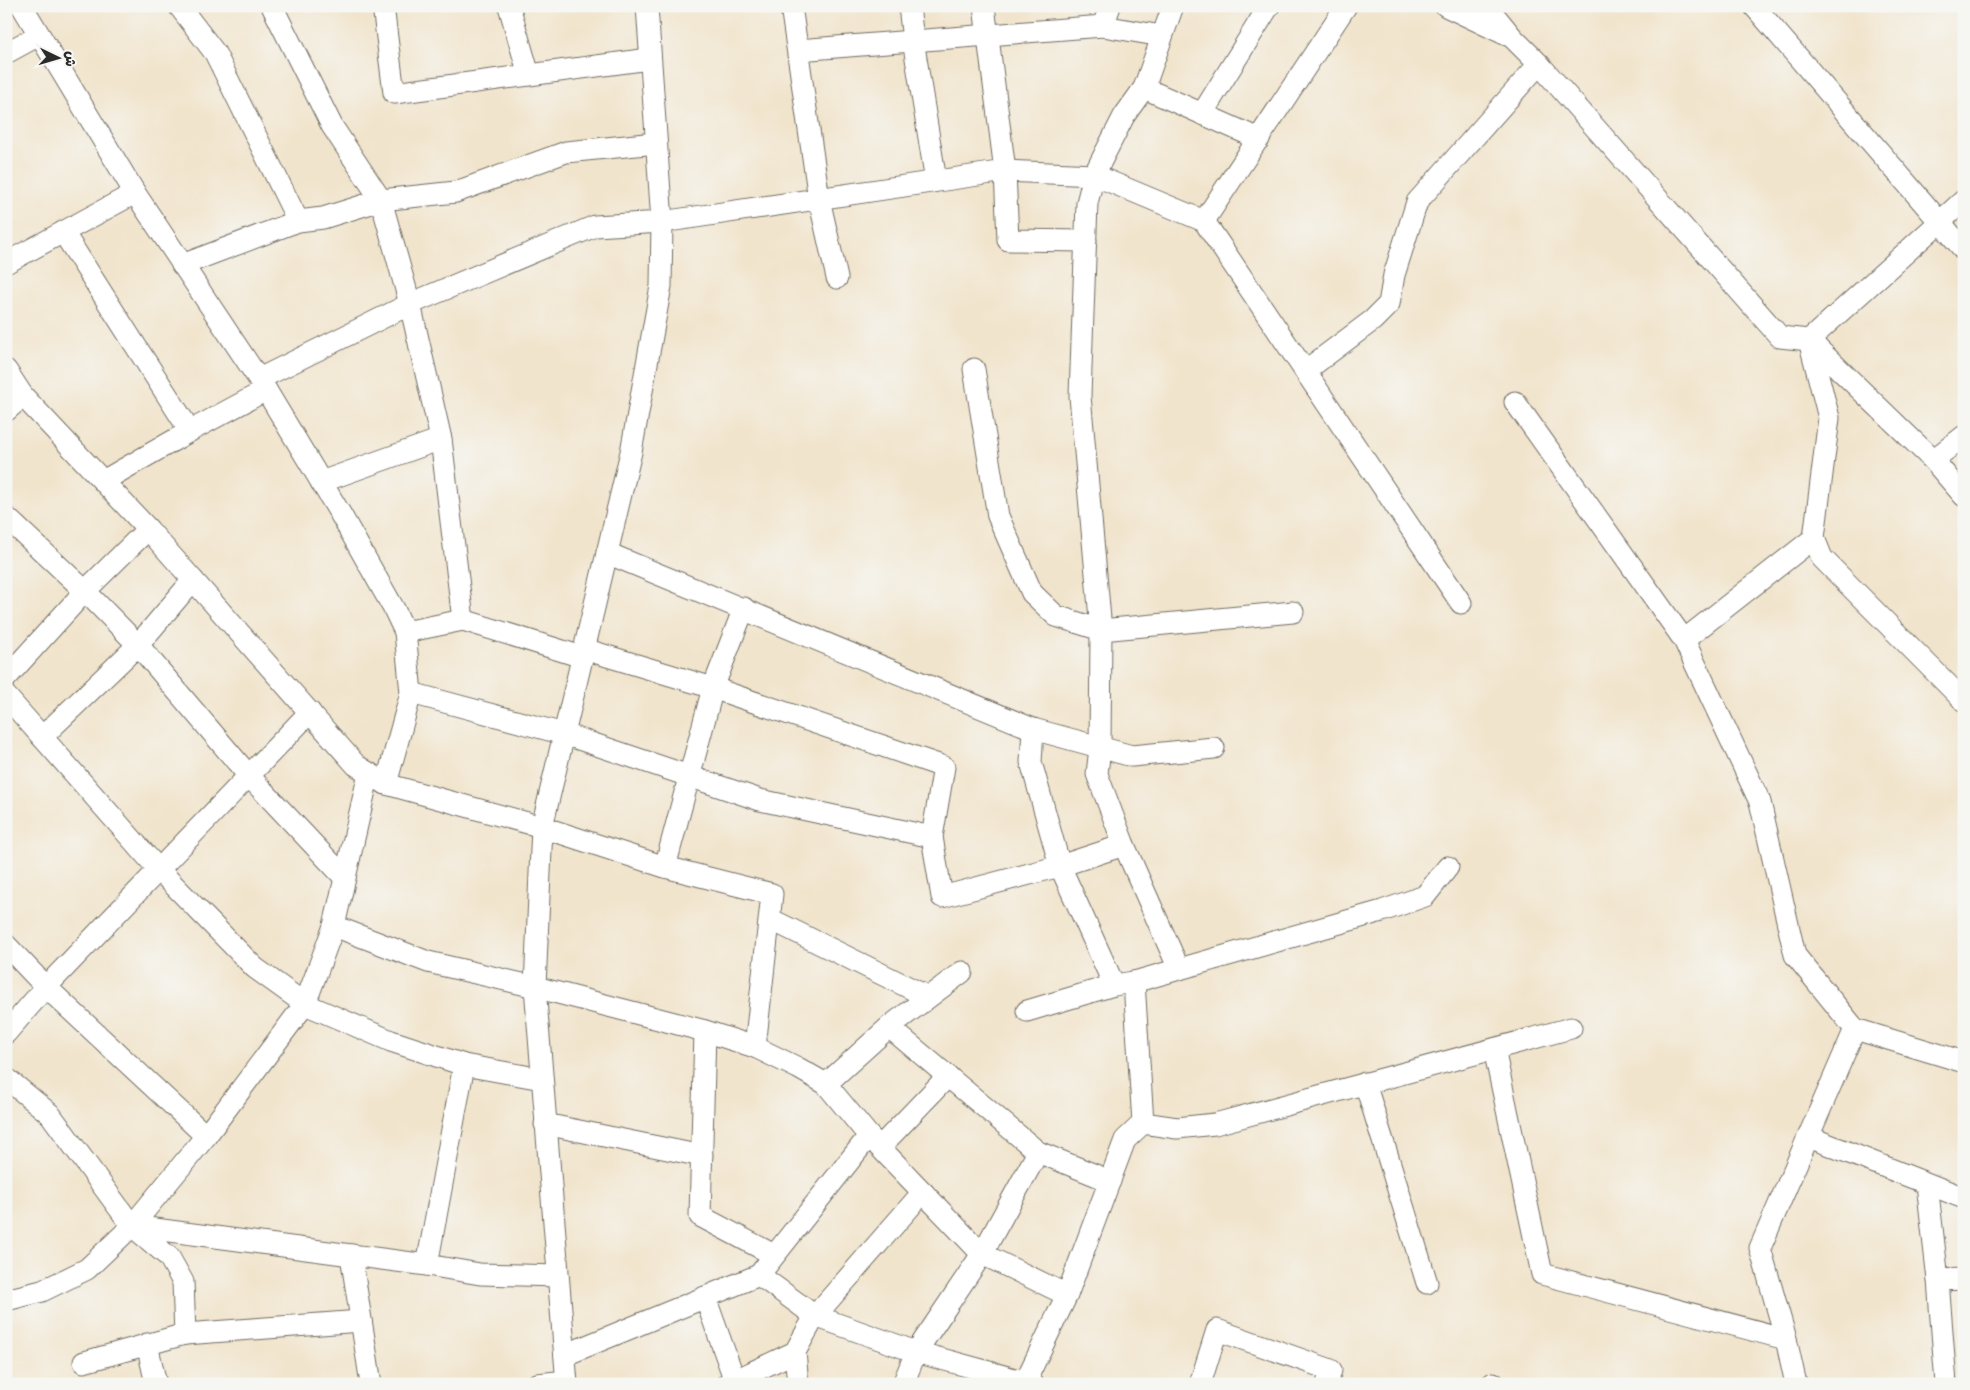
<svg xmlns="http://www.w3.org/2000/svg" width="1970" height="1390" font-family="Mynerve,'Playpen Sans Arabic',sans-serif">
  <style>
    .lines { fill: none; stroke-linecap: round; stroke-linejoin: round }
    .minor-casing { stroke: #706c63; stroke-width: 23 }
    .minor { stroke: #fff; stroke-width: 21 }
  </style>
  <rect width="100%" height="100%" fill="#f6f6f2"/>
  <filter id="ink" filterUnits="userSpaceOnUse"><feTurbulence type="fractalNoise" baseFrequency=".02" numOctaves="2"/><feDisplacementMap in="SourceGraphic" scale="10" xChannelSelector="R" yChannelSelector="G"/><feConvolveMatrix kernelMatrix="1 2 1 2 8 2 1 2 1" color-interpolation-filters="sRGB"/></filter>
  <filter id="wash" filterUnits="userSpaceOnUse"><feTurbulence type="fractalNoise" baseFrequency=".0096" numOctaves="4" result="noise"/><feDisplacementMap in="SourceGraphic" scale="20" xChannelSelector="R" yChannelSelector="G"/><feGaussianBlur stdDeviation="1.12" result="paint"/><feColorMatrix in="noise" values="0 0 0 0 0 0 0 0 0 0 0 0 0 0 0 0 0 1.4 0 .05"/><feComposite in="paint" operator="in"/></filter>
  <g filter="url(#wash)">
    <rect width="100%" height="100%" fill="#f1e4cc"/>
  </g>
  <g filter="url(#ink)">
    <g class="lines">
      <defs>
        <g id="minor">
          <path d="M22,6L135,193L266,390L341,515L394,609L405,632L411,693L386,784"/>
          <path d="M179,6L215,53L298,221"/>
          <path d="M272,6L332,126L381,200L410,304L441,439L463,620"/>
          <path d="M383,6L394,93L649,59"/>
          <path d="M509,6L529,75"/>
          <path d="M791,6L819,199L837,278"/>
          <path d="M909,6L913,40L936,181"/>
          <path d="M984,6L1005,171L1008,240L1086,241"/>
          <path d="M1173,6L1144,88L1124,116L1094,175L1087,203L1080,396L1101,630L1100,748L1097,774L1124,845L1179,969"/>
          <path d="M1446,6L1507,35"/>
          <path d="M1487,6L1513,38L1539,64L1780,337L1809,340L1933,460L1964,496"/>
          <path d="M1754,6L1964,250"/>
          <path d="M1103,26L1110,6"/>
          <path d="M798,50L1103,26L1162,36"/>
          <path d="M6,53L39,35"/>
          <path d="M1144,88L1259,139"/>
          <path d="M1202,114L1269,6"/>
          <path d="M1964,200L1809,340L1829,418L1814,538L1822,558L1964,701"/>
          <path d="M1204,221L1346,6"/>
          <path d="M63,232L190,431"/>
          <path d="M6,263L135,193"/>
          <path d="M182,265L298,221L323,218L381,200L456,192L566,152L656,143"/>
          <path d="M974,369L998,516L1032,593L1056,616L1101,630L1293,612"/>
          <path d="M6,370L23,396L148,529L356,765L386,784L542,827L665,867L772,894L755,1047"/>
          <path d="M1305,371L1373,320L1389,304L1394,275L1417,202L1539,64"/>
          <path d="M259,379L410,304L595,226L662,222L1005,171L1094,175L1204,221L1461,603"/>
          <path d="M1515,402L1684,640L1760,802L1795,955L1855,1029L1964,1062"/>
          <path d="M6,411L23,396"/>
          <path d="M1933,460L1964,436"/>
          <path d="M103,481L190,431L266,390"/>
          <path d="M321,482L441,439"/>
          <path d="M6,517L85,591L138,645L249,776L345,878"/>
          <path d="M607,553L1033,729L1132,756L1214,748"/>
          <path d="M405,632L463,620L582,657"/>
          <path d="M1684,640L1814,538"/>
          <path d="M584,649L713,688L944,767L932,837L942,897L1060,866L1124,845"/>
          <path d="M6,678L85,591L148,529"/>
          <path d="M411,693L564,734L760,800L932,837"/>
          <path d="M6,696L159,870L255,968L305,1004L391,1041L464,1065L542,1079"/>
          <path d="M1033,729L1031,762L1060,866L1114,985"/>
          <path d="M42,737L138,645L193,580"/>
          <path d="M665,867L713,688L744,608"/>
          <path d="M770,919L928,997"/>
          <path d="M334,926L428,962L535,987L705,1031L755,1047L798,1068L826,1084L869,1136L982,1254L1067,1295"/>
          <path d="M6,945L46,987L206,1136"/>
          <path d="M1134,982L1143,1123L1177,1128L1215,1124L1571,1028"/>
          <path d="M1027,1011L1114,985L1134,982L1382,911L1425,896L1448,867"/>
          <path d="M889,1027L1038,1152L1110,1181"/>
          <path d="M705,1031L700,1216L774,1255"/>
          <path d="M6,1033L46,987L310,712"/>
          <path d="M1494,1049L1542,1274L1786,1339"/>
          <path d="M6,1078L50,1114L132,1226L169,1257L183,1282L185,1334"/>
          <path d="M1365,1083L1427,1283"/>
          <path d="M826,1084L889,1027L962,972"/>
          <path d="M545,1124L702,1156"/>
          <path d="M1809,1137L1964,1198"/>
          <path d="M880,1147L948,1076"/>
          <path d="M1927,1184L1938,1280L1946,1384"/>
          <path d="M132,1226L427,1265L480,1274L558,1276"/>
          <path d="M351,1255L371,1384"/>
          <path d="M427,1265L464,1065"/>
          <path d="M759,1275L815,1316L916,1352L1033,1384"/>
          <path d="M1938,1280L1964,1279"/>
          <path d="M705,1297L736,1384"/>
          <path d="M6,1300L42,1291L87,1269L132,1226L206,1136L305,1004L334,926L369,773"/>
          <path d="M147,1344L156,1384"/>
          <path d="M795,1352L798,1384"/>
          <path d="M565,1355L759,1275L869,1136"/>
          <path d="M84,1362L185,1334L361,1321"/>
          <path d="M1025,1382L1067,1295L1125,1140L1143,1123"/>
          <path d="M1493,1383L1494,1384"/>
          <path d="M537,1384L567,1381"/>
          <path d="M567,1384L535,987L542,827L631,452L661,286L662,222L647,6"/>
          <path d="M727,1384L795,1352L815,1316L923,1192"/>
          <path d="M903,1384L916,1352L982,1254L1038,1152"/>
          <path d="M1200,1384L1217,1330L1331,1370L1327,1384"/>
          <path d="M1796,1384L1786,1339L1760,1248L1855,1029"/>
        </g>
      </defs>
      <!-- minor casing -->
      <use href="#minor" class="minor-casing"/>
      <!-- minor -->
      <use href="#minor" class="minor"/>
    </g>
  </g>
  <!-- margin -->
  <rect width="1970" height="1390" fill="none" stroke="#f6f6f2" stroke-width="25"/>
  <!-- north arrow -->
  <g transform="translate(58 58) rotate(95)" stroke="#f6f6f2" stroke-width="4" paint-order="stroke">
  <path d="M0-4L9 19L0 12L-9 19Z" fill="#2b2b2b"/>
  <text y="-8" font-size="14" font-weight="bold" text-anchor="middle" fill="#2b2b2b">ش</text>
  </g>
</svg>
